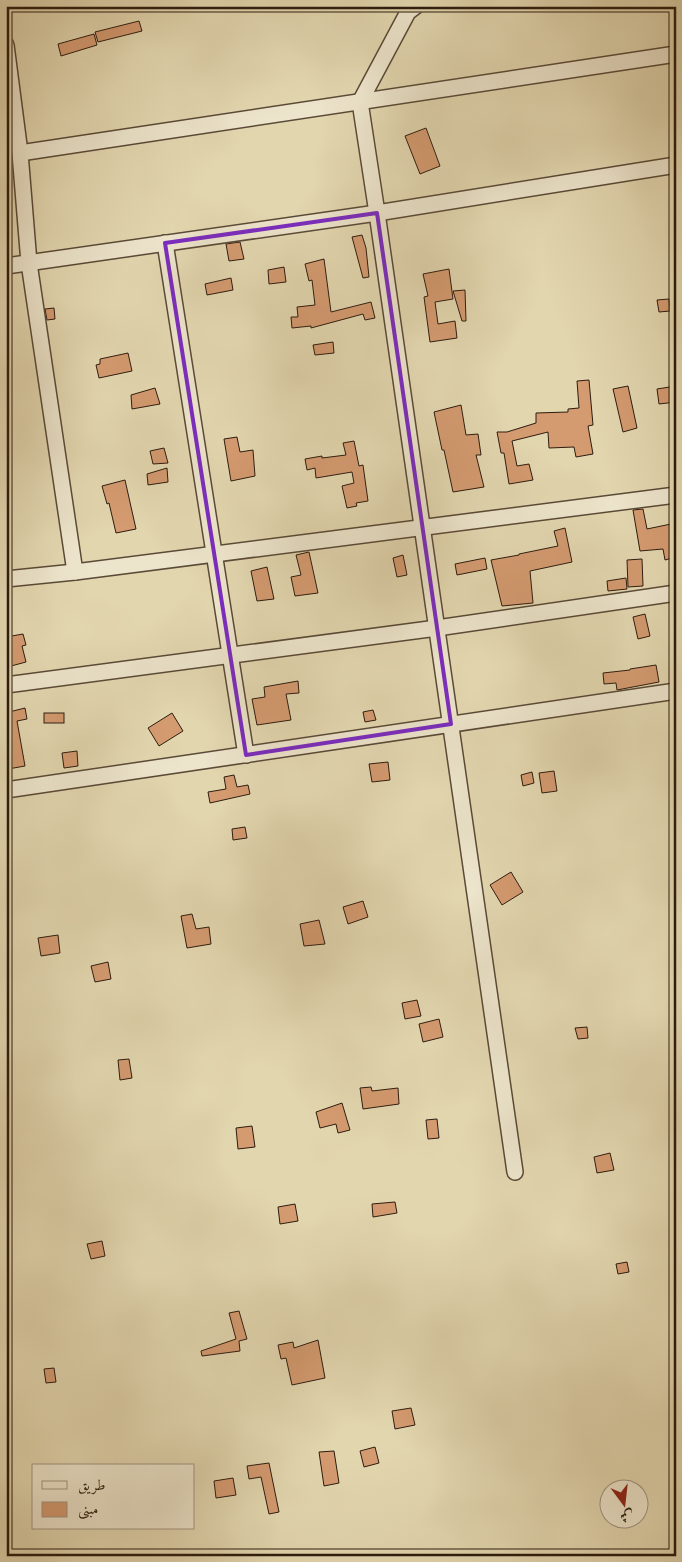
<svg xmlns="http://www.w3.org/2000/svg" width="682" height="1562" font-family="Cardo,Amiri,serif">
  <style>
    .building { fill: #d49a70; stroke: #2d1c0f }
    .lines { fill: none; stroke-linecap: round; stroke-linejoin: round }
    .minor-casing { stroke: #5a4a37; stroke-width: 18 }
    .minor { stroke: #ece4cb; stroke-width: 15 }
    .marked { fill: none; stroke: #7b2cbf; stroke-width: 4; stroke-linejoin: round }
  </style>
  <rect width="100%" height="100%" fill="#e2d6af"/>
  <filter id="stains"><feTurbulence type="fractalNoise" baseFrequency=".004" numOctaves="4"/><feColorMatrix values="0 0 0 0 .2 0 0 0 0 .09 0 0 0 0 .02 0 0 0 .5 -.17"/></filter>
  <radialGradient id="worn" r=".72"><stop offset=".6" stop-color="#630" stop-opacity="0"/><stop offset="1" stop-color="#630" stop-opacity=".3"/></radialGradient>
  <!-- building -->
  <g class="building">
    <path d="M139,21L142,31L98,42L95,32Z"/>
    <path d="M94,34L97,45L61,56L58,44Z"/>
    <path d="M426,128L440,166L420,174L405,136Z"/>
    <path d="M362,235L366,248L369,277L363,278L352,237Z"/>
    <path d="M240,242L244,259L229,261L226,244Z"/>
    <path d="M324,259L331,312L371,302L375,318L365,320L363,314L311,328V326L292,328L291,317H298L297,307L315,305L312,280L309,281L305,264Z"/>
    <path d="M284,267L286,282L269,284L268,270Z"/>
    <path d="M449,269L453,299L435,302L438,324L455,321L457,338L430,342L424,297L428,296L423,274Z"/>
    <path d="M231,278L233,290L207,295L205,284Z"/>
    <path d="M465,290L466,321H462L453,291Z"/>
    <path d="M669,299L670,311L659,312L657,300Z"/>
    <path d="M54,308L55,319L47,320L45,309Z"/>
    <path d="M333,342L334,353L315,355L313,345Z"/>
    <path d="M128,353L132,371L99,378L96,365L100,364V359Z"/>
    <path d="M589,380L593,425L588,426L593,454L576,457L574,447L549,448L548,432L512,441L517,466L529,464L533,480L509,484L504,453H501L497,432H507L536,423V413L568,412V409L579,408L577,381Z"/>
    <path d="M628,386L637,428L623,432L613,389Z"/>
    <path d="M676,386V402L659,404L657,389Z"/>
    <path d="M155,388L160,404L132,409L131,395Z"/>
    <path d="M461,405L466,435L478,434L481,455H476L484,487L453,492L444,450H442L434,412Z"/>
    <path d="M237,437L240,452L253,450L255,476L231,481L224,439Z"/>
    <path d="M354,441L359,466L363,465L368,501L356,503L357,506L347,508L342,486L354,483L352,472L316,478L315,468L307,470L305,459L322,456V458L346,455L343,443Z"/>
    <path d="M164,448L168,463L153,464L150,451Z"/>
    <path d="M167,468L168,482L148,485L147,474Z"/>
    <path d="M125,480L136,529L116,533L109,503L107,504L102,486Z"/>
    <path d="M643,509L647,529L671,524L676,546V557L665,560L663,549L640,551L633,510Z"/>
    <path d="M565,528L572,562L530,571L533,603L502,606L491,560L519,555V554L558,546L554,531Z"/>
    <path d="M309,552L318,593L295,596L291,577L301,575L296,555Z"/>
    <path d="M403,555L407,575L397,577L393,558Z"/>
    <path d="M485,558L487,569L457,575L455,564Z"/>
    <path d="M642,559L643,586L628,587L627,560Z"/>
    <path d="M267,567L274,599L257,601L251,571Z"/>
    <path d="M626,578L627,589L608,591L607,581Z"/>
    <path d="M645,614L650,636L638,639L633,617Z"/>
    <path d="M23,634L26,645L22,646L26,662L11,666L6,637Z"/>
    <path d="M656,665L659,682L617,690L616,683L604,684L603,673L630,670V669Z"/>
    <path d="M298,681L299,693L286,694L291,720L257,725L252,699L265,697L264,687Z"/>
    <path d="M25,708L27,719L17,721L25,766L8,769L6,760V722L11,720L9,712Z"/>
    <path d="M373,710L376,720L365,722L363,712Z"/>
    <rect x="44" y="713" width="20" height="10"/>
    <path d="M172,713L183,731L159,746L148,728Z"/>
    <path d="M77,751L78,766L64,768L62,753Z"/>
    <path d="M388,762L390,780L372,782L369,764Z"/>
    <path d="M554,771L557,791L542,793L539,773Z"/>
    <path d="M532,772L534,783L523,786L521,775Z"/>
    <path d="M234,775L237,787L248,785L250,794L210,803L208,792L226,789L224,777Z"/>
    <path d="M245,827L247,838L233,840L232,829Z"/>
    <path d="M511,872L523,892L502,905L490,885Z"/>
    <path d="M363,901L368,917L348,924L343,907Z"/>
    <path d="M192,914L196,929L209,927L211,944L187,948L181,916Z"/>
    <path d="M319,920L325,944L304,946L300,924Z"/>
    <path d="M58,935L60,953L41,956L38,938Z"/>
    <path d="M108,962L111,979L95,982L91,966Z"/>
    <path d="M417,1000L421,1016L405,1019L402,1003Z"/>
    <path d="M439,1019L443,1037L423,1042L419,1024Z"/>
    <path d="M587,1027L588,1038L578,1039L575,1028Z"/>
    <path d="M129,1059L132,1078L120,1080L118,1060Z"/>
    <path d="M371,1087L372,1091L398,1088L399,1104L363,1109L360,1088Z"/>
    <path d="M342,1103L350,1130L338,1133L336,1124L320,1128L316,1112Z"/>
    <path d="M437,1119L439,1138L428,1139L426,1120Z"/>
    <path d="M252,1126L255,1147L238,1149L236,1128Z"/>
    <path d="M610,1153L614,1170L597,1173L594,1157Z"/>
    <path d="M395,1202L397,1213L373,1217L372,1204Z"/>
    <path d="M295,1204L298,1221L280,1224L278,1207Z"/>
    <path d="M102,1241L105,1256L91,1259L87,1244Z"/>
    <path d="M627,1262L629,1272L618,1274L616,1264Z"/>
    <path d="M239,1311L247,1339L239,1341L240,1351L202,1356L201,1351L236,1339L229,1313Z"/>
    <path d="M318,1340L325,1378L292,1385L286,1358L281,1359L278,1345L293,1342L294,1348Z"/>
    <path d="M54,1368L56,1382L46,1383L44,1369Z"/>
    <path d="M411,1408L415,1425L395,1429L392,1411Z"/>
    <path d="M375,1447L379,1463L364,1467L360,1451Z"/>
    <path d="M334,1451L339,1483L324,1486L319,1452Z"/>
    <path d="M269,1463L279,1512L269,1514L261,1477L249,1479L247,1466Z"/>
    <path d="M233,1478L236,1495L216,1498L214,1481Z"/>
  </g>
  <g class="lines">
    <defs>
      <g id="minor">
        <path d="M416,6L408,12L360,102L377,213L515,1172"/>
        <path d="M6,45L20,153L29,263L75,572"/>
        <path d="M20,153L676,54"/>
        <path d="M165,243L246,755"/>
        <path d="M6,266L377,213L676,165"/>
        <path d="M6,579L75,572L676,495"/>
        <path d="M6,685L437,628L676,593"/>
        <path d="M6,790L676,691"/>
      </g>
    </defs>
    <!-- minor casing -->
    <use href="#minor" class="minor-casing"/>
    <!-- minor -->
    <use href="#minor" class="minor"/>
  </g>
  <!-- marked area -->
  <path class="marked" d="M377,213L451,724L246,755L165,243Z"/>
  <!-- margin -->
  <rect width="682" height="1562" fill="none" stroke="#e2d6af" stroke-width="25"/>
  <rect x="8" y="8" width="667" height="1547" fill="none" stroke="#2d1c0f" stroke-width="2.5"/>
  <rect x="12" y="12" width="657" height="1537" fill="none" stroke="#2d1c0f"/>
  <!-- legend -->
  <rect x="32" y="1464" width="162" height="65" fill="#ece4cb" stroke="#a09480"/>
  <rect x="42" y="1481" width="25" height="8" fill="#ece4cb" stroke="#a09480"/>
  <text x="78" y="1490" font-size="15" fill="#2d1c0f">طريق</text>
  <rect x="42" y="1502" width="25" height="15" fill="#d49a70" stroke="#a09480"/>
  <text x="78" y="1514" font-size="15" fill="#2d1c0f">مبنى</text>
  <!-- north arrow -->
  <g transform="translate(624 1504) rotate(165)"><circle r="24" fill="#ece4cb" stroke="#a09480"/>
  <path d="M0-4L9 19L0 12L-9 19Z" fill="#8f2418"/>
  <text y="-8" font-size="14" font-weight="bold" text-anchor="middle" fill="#2d1c0f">ش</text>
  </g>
  <rect width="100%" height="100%" filter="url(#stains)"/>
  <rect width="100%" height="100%" fill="url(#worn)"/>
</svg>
